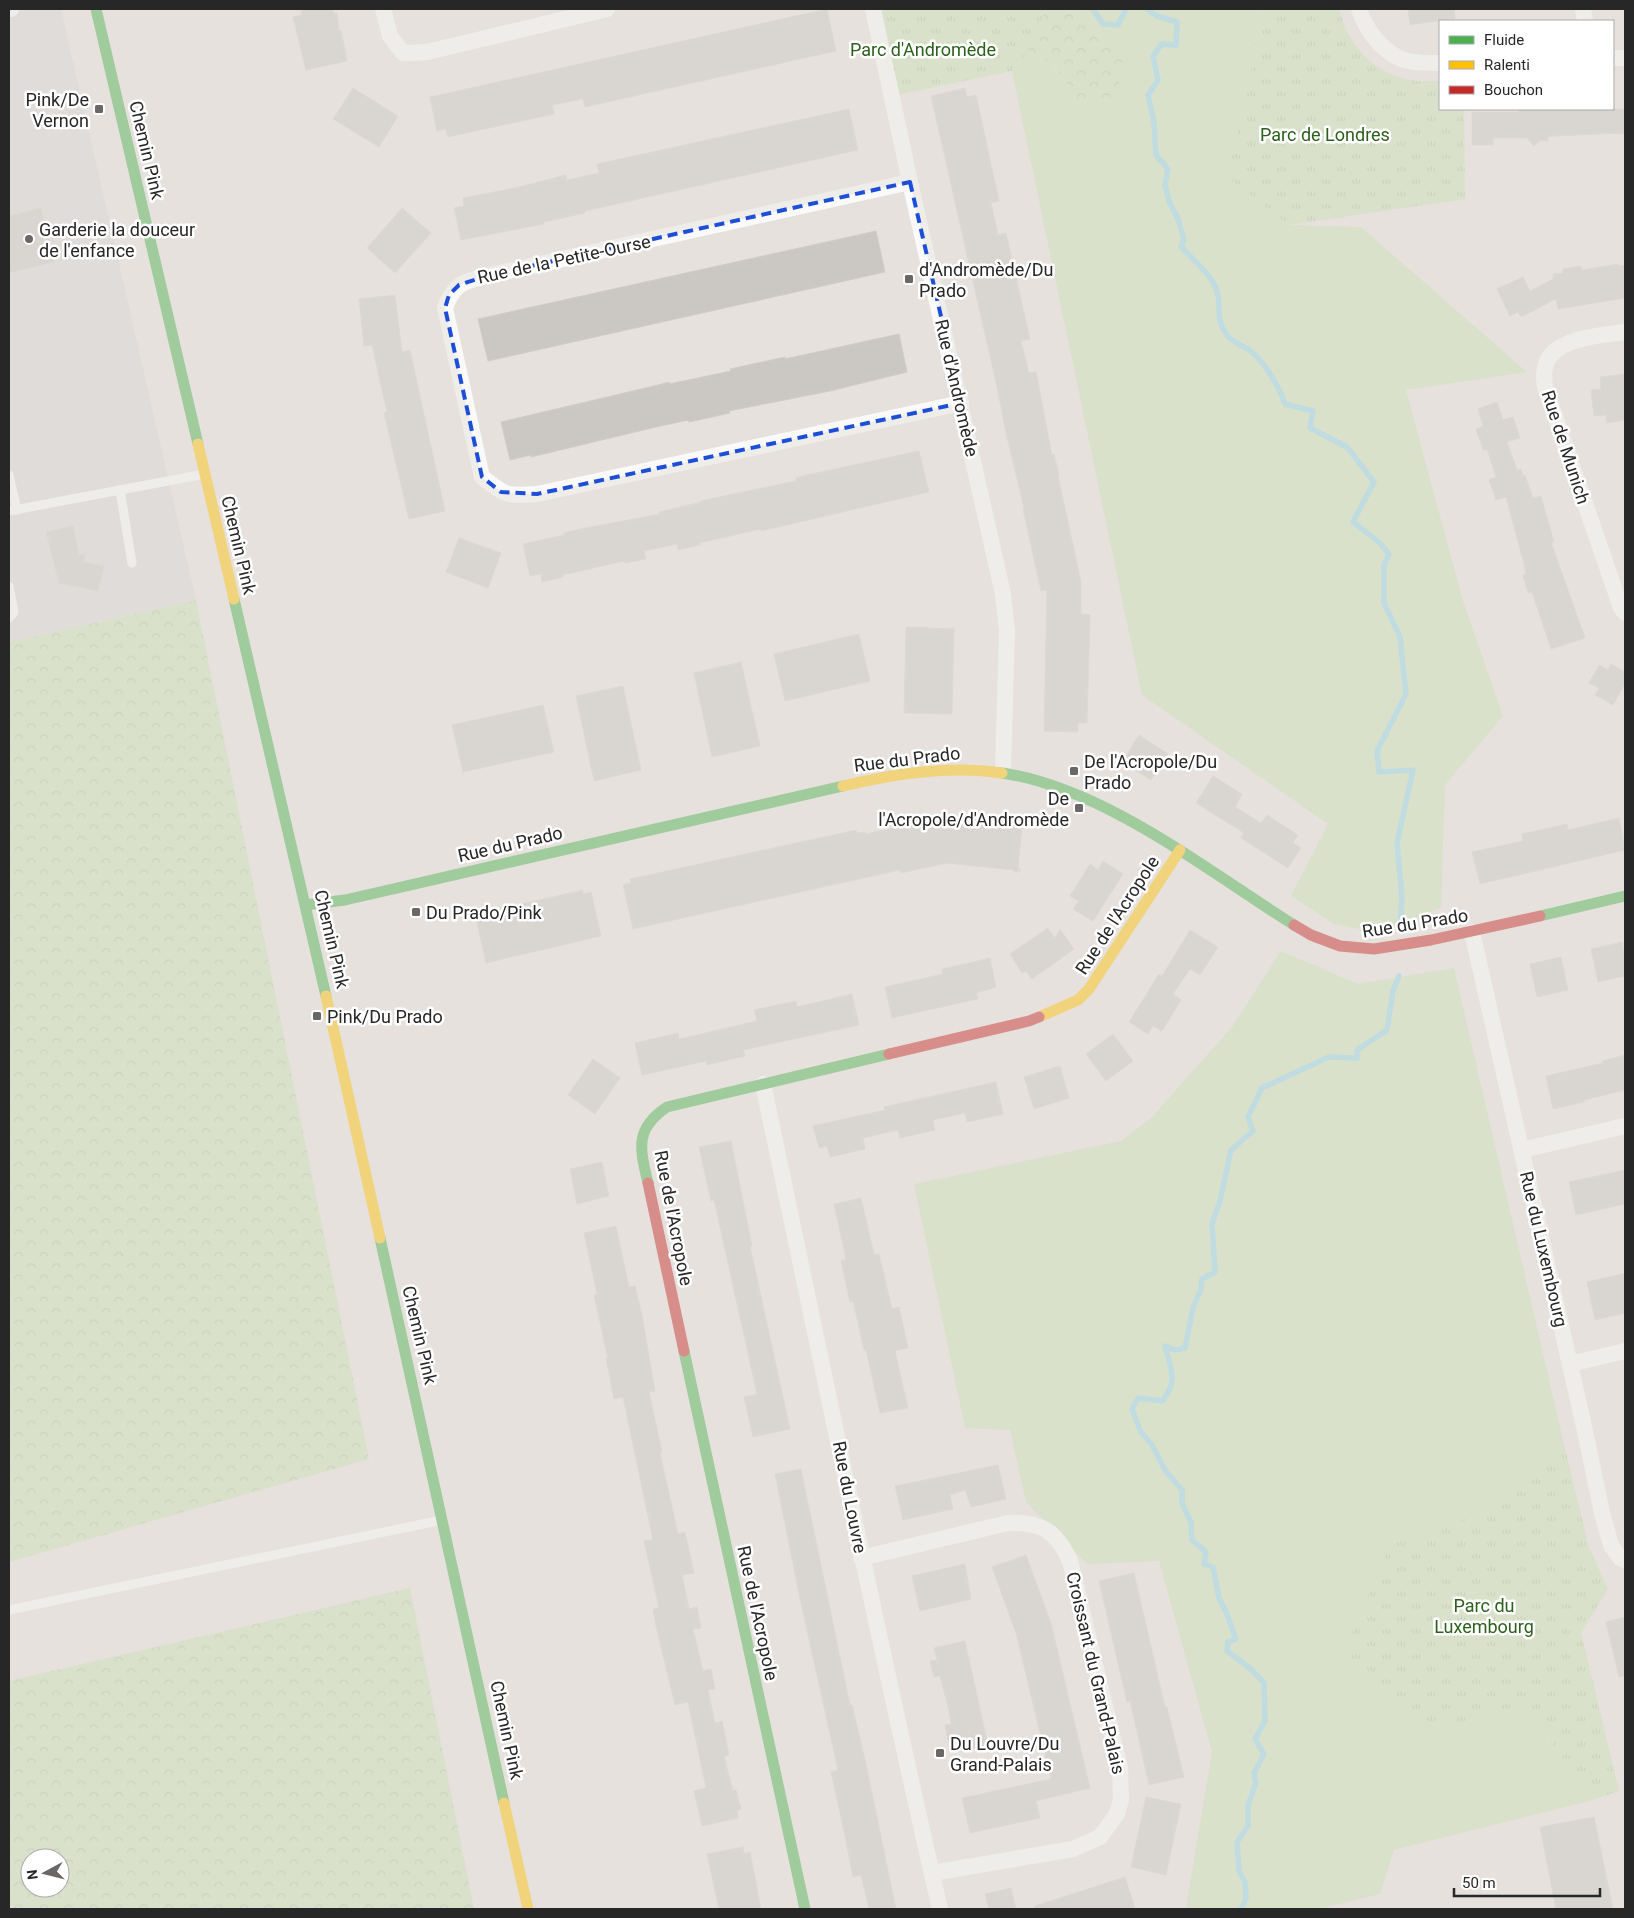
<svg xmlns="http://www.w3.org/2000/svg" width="1634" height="1918" font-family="Roboto,sans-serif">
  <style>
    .industrial { fill: #d9d6d8 }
    .grass { fill: #cae0b6 }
    .forest { fill: url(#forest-crowns); fill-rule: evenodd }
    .park { fill: url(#park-tufts) }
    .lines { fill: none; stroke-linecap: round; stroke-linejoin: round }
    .stream { stroke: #93d4e5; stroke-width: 5.5 }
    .building { fill: #cbc7c3; stroke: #d0cdc9 }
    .lane { stroke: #fbfafa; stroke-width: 9 }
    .street { stroke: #fbfafa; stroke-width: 16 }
    .fast { stroke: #4caf50; stroke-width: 11 }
    .slow { stroke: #ffc107; stroke-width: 11 }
    .jam { stroke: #c62828; stroke-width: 11 }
    .marked { fill: none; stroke: #1d4ed8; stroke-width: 4; stroke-dasharray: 10 6; stroke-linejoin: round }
    .poi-dot { fill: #6a6866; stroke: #fff; stroke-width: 2 }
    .labels { text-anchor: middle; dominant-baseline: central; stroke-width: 5; stroke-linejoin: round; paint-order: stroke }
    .park-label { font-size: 18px; fill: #2d601c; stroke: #fff }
    .poi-label { font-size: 18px; fill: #272727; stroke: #fff; text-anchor: start }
    .street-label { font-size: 18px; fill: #272727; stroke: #fff }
  </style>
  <defs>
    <pattern id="forest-crowns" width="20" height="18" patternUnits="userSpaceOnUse" patternTransform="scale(1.25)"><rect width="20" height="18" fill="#cae0b6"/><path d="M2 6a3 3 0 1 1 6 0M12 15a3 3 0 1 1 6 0" fill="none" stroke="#aec09c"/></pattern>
    <pattern id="park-tufts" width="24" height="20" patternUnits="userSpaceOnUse" patternTransform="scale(1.25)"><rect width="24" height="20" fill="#cae0b6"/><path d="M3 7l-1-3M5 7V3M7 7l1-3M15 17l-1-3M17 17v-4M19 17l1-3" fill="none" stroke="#aec09c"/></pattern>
  </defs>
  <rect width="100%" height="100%" fill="#e6e1dc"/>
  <!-- industrial -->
  <path class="industrial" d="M9,9H61L196,600L9,642Z"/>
  <!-- grass -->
  <g class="grass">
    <path d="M1074,9H1259L1250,81L1289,225L1361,227L1527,372L1406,390L1463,601L1503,716L1445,785L1441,907L1400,928L1370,931L1334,924L1291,896L1328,824L1142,695L1012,71L1028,51L1052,65L1077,98L1113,36L1090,25Z"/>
    <path d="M1281,951L1358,984L1454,968L1563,1440L1495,1509L1390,1544L1432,1732L1504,1711L1532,1715L1593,1800L1394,1850L1380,1894L1327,1907L1326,1909H1186L1212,1752L1159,1561L1087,1564L1026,1502L1010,1430L965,1428L914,1184L1121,1141L1151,1118L1232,1027Z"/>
  </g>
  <!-- forest -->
  <g class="forest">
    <path d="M985,9H1074L1090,25L1113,36L1122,53V72L1116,95L1104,102L1077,98L1053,65L1028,51L1022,43Z"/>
    <path d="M196,600L369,1459L9,1562V642Z"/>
    <path d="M410,1588L474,1909H11L9,1898V1681ZM30,1858H60V1888H30Z"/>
  </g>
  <!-- park -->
  <g class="park">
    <path d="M873,9H1046L1028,51L1012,71L892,96Z"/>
    <path d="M1259,9H1339C1348,47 1376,76 1417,81C1424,82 1433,81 1440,81V109H1464L1465,199L1289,225L1227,177L1250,81Z"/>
    <path d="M1563,1440L1589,1548L1608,1589L1581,1632L1619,1791L1593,1800L1532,1715L1504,1711L1432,1732L1341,1660L1390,1544L1495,1509Z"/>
  </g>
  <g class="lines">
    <!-- stream -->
    <g class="stream">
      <path d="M1093,9L1103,24L1118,25L1126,9"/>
      <path d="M1147,9L1157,16L1177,22L1176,45L1162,44L1153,56L1158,80L1148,95L1154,122L1156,155L1168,169L1165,185L1169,201L1178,219L1184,240L1181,246C1193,261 1210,272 1217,291C1222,307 1214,317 1227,335C1232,343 1245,346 1252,352C1266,365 1279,386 1285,404L1313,411L1310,428L1347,447L1374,482L1353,522L1380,543L1389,554L1384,565V603L1400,637L1406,694L1377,751L1379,772L1413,770L1397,843L1402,897L1400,928"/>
      <path d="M1241,1909L1246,1898L1245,1882L1239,1871L1237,1842L1248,1826V1805L1256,1783L1254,1773L1264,1754L1255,1739L1265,1721L1264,1683L1251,1669L1227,1651L1228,1642L1236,1639L1226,1612L1219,1598L1213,1567L1204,1564L1206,1552L1192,1540L1191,1522L1182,1503V1490L1165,1470L1152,1445L1141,1432L1132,1409L1138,1398L1162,1401C1179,1380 1171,1370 1165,1346L1175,1350L1185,1348L1193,1308L1201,1289L1202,1279L1215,1272L1212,1224L1220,1201L1231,1150L1253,1131L1248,1117L1262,1088L1329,1057L1357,1058V1050L1387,1030L1393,991L1399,976"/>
    </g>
  </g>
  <!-- building -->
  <g class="building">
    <path d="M301,9H333L334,14L337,13L339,31L341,30L347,61L306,70L293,17L302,15Z"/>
    <path d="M827,9L836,51L585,107L583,99L552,105L554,114L448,137L446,129L437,131L430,97Z"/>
    <path d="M1408,9H1454L1455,18L1410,25Z"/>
    <path d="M353,88L398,116L379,147L333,119Z"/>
    <path d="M965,88L967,97L976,95L999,201L991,203L998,235L1006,233L1030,339L1021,341L1029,373L1036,372L1052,455L1054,454L1059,475L1058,476L1081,582V614L1090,615L1087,723H1078V732L1044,731L1047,590L1041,591L1023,509L1024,508L1006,433L997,387L931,96Z"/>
    <path d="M849,109L858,150L585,211V213L544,222V224L461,240L454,208L464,206L463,198L515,188L566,175L567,180L599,173L597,164Z"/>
    <path d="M1518,109H1625V133L1554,136L1548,137V141H1539L1534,146L1527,138H1493V145H1472V112H1518Z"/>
    <path d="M41,208L54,262L9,273V216Z"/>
    <path d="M402,208L431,233L395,273L367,248Z"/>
    <path d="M876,231L885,272L488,361L478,319Z"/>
    <path d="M1618,264V266L1625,265V298L1558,309L1556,299L1521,317L1518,312L1510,316L1497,289L1523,277L1530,291L1553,279V274L1563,273V269L1581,266L1582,270Z"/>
    <path d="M395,295L402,352L410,350L445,511L409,519L384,413L387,412L372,345L364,346L359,299Z"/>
    <path d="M899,334L907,372L830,391L729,411L730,413L689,422L688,420L656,427L531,457V455L510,460L501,422L658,385L669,382V384L731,371L730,369L785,357V359Z"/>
    <path d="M1625,374V420L1607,423L1606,415L1594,416L1591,390L1601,389L1600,377Z"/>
    <path d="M1497,402L1503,420L1513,417L1520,438L1507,442L1517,470L1521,469L1523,476L1525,475L1533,498L1541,496L1554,542H1551L1585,638L1551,649L1532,592L1528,593L1523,575L1526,574L1525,568L1506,497L1496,500L1489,480L1496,477L1487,449L1483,450L1476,429L1483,426L1478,409Z"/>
    <path d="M919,451L929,492L761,531V529L699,543L700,545L678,550L677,544L644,551L646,559L625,563L624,561L563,575V577L542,582L541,574L530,576L523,544L564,535V533L580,529L660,514L659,512L701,502V501L714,498L796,481V478L807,475Z"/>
    <path d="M73,526L79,554L85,555L84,562L104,566L98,591L59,583L46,532Z"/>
    <path d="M459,538L501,553L488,588L446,572Z"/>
    <path d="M906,627L954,629L952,714L904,713Z"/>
    <path d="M859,634L870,681L785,701L774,654Z"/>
    <path d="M741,662L760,746L712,757L694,673Z"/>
    <path d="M1611,664L1625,672V683L1613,705L1595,695L1599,688L1589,683L1599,665L1608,670Z"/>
    <path d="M623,686L641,770L594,781L576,696Z"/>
    <path d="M543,705L554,752L463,772L452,725Z"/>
    <path d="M1139,735L1168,754L1151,780L1122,762Z"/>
    <path d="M1213,776L1242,794L1235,807L1261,823L1267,815L1298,835L1293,843L1301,848L1288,868L1241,838L1244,833L1196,803Z"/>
    <path d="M937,814L938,818L946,817L975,820V816L1015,821L1014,825L1022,826L1018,867L1021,871H1017V873L1013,870L947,863L901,873L900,870L633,929L623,885L631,883L630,879L856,830L857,833L865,832L866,834L899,827L898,823Z"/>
    <path d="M1619,818L1625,850L1480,884L1472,852L1523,841L1522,834L1567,824L1568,830Z"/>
    <path d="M1103,861L1123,874L1093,921L1073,909L1079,901L1070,896L1090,864L1098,870Z"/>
    <path d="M583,890V894L591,892L601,936L486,963L476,918L484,917L483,913Z"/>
    <path d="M1048,928L1055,938L1060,929L1074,949L1032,979L1026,971L1022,973L1010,954Z"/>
    <path d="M1190,930L1218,947L1200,975L1190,969L1173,994L1181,1000L1162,1031L1153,1026L1148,1034L1129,1022L1159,974L1162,976Z"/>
    <path d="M1622,942L1625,957V976L1598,982L1591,949Z"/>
    <path d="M1561,957L1568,990L1537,997L1530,964Z"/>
    <path d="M990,958L996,987L976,993L978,999L892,1018L885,987L943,974L942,969Z"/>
    <path d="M852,994L859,1025L743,1050L745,1056L707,1065L706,1061L642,1075L635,1043L678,1033L679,1039L757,1021L754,1010L796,1001L797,1007Z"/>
    <path d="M1113,1034L1133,1061L1106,1081L1086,1054Z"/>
    <path d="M1625,1055V1090L1584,1100V1102L1553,1109L1546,1076L1603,1063L1602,1061Z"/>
    <path d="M593,1059L620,1078L595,1114L568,1095Z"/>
    <path d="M1060,1066L1069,1098L1034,1109L1024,1077Z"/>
    <path d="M996,1082L1003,1114L967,1122L965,1113L933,1120L935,1130L900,1138L898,1130L863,1138L865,1149L830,1157L827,1146L819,1148L813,1126L885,1110L884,1107Z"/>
    <path d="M731,1141L752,1246H750L790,1429L753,1437L744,1397L757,1394L714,1200L711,1201L699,1147Z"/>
    <path d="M602,1162L609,1196L577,1204L570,1169Z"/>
    <path d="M1625,1170V1204L1576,1215L1569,1182Z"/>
    <path d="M861,1198L874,1254H879L892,1309L899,1307L908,1348L895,1351L908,1408L880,1413L866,1350H864L853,1301L850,1302L841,1261L846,1259L834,1204Z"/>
    <path d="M616,1226L629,1287L635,1286L642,1315L655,1391L649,1392L662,1452L660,1453L669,1493L678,1534L685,1532L694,1573L682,1575L689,1609L697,1607L701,1628L693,1629L703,1671L711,1669L715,1689L708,1690L715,1723L722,1721L729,1755L724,1756L733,1791L736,1790L741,1809L737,1810L738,1818L702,1826L694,1791L706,1788L688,1702L675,1705L656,1626L653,1609L659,1608L644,1541L653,1540L623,1397L614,1399L606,1359H608L594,1295L597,1294L584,1233Z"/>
    <path d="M1625,1273V1313L1595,1320L1587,1282Z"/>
    <path d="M998,1465L1006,1499L971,1507L965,1490L950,1495L953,1509L903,1520L895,1486Z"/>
    <path d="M801,1469L850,1705H852L866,1764L896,1909H869L861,1875L853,1877L845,1836L831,1772L838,1770L799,1594L775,1474Z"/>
    <path d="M1026,1555L1051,1623L1090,1788L1036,1801L1040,1818L970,1833L962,1798L1051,1779L1016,1633L992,1567Z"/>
    <path d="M965,1564L971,1599L920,1611L912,1576Z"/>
    <path d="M1134,1573L1165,1707H1167L1184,1777L1149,1785L1130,1701L1127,1702L1099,1581Z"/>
    <path d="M1625,1617V1676L1619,1677L1606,1622Z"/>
    <path d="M965,1641L988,1745L957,1752L955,1739L948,1741L945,1725L951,1724L949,1711L940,1676L934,1677L930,1661L937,1660L934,1648Z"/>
    <path d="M1146,1797L1181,1804L1166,1875L1131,1867Z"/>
    <path d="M1594,1817L1613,1909H1556L1540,1827Z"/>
    <path d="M743,1847L744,1854L750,1852L761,1909H719L707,1854Z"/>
    <path d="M1125,1877L1135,1909H1035V1906Z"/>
    <path d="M1011,1888L1016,1909H989L985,1894Z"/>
  </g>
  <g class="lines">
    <!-- lane -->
    <g class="lane">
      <path d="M9,475L17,510"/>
      <path d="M120,490L132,563"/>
      <path d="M9,511L205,474"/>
      <path d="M9,586L14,612L9,618"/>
      <path d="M9,1610L442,1520"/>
    </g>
    <!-- street -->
    <g class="street">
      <path d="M9,9H11"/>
      <path d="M383,9L390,36L403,53L427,52L607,9"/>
      <path d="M873,9L910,182L1003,594L1007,631L1003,771"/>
      <path d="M1359,9C1366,31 1385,56 1408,61C1419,63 1430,63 1440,63"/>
      <path d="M1583,9L1585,21"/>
      <path d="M1613,58H1625"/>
      <path d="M910,182L486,276C463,281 453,285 445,308L482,477C506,496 506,496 537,494L961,403"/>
      <path d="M1625,332C1602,335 1554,338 1546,364C1543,371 1544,379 1545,387L1621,608L1625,613"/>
      <path d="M1472,932L1585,1431L1602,1513L1611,1545L1620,1558L1625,1560"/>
      <path d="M763,1084C821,1359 877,1635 940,1909"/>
      <path d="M1522,1150L1625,1126"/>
      <path d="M1570,1364L1625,1351"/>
      <path d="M861,1558L1008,1523C1041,1522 1056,1530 1070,1561L1120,1768L1121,1800L1117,1814L1100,1837L1073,1849L932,1873"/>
    </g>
    <!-- fast -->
    <g class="fast">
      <path d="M96,9L198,444"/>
      <path d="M234,599L326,996"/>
      <path d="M1002,773C1104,788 1208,871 1294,925"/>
      <path d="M306,905L345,900L843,786"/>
      <path d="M1540,916L1625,896"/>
      <path d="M648,1183C640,1149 634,1129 667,1107L889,1054"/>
      <path d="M380,1238L504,1803"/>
      <path d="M684,1351L805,1909"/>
    </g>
    <!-- slow -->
    <g class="slow">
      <path d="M198,444L234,599"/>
      <path d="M843,786C894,774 949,765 1002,773"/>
      <path d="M326,996L380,1238"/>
      <path d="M1039,1017L1078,1000L1089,989L1180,850"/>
      <path d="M504,1803L528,1909"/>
    </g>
    <!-- jam -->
    <g class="jam">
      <path d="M1294,925L1311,935L1340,946L1374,949L1431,940L1540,916"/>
      <path d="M889,1054L1029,1021L1039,1017"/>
      <path d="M648,1183L684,1351"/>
    </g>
  </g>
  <!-- marked area -->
  <path d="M0 0H1634V1918H0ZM910,182L961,403L537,494L501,492L482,477L445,308L449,295L459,285L486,276Z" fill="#e6e1dc" fill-opacity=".55" fill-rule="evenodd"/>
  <path class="marked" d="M910,182L961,403L537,494L501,492L482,477L445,308L449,295L459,285L486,276Z"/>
  <!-- markers -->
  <g class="poi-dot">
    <rect x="94" y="104" width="10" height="10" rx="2.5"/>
    <circle cx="29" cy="239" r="5"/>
    <rect x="904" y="274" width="10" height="10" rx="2.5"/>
    <rect x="1069" y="766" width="10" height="10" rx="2.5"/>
    <rect x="1074" y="803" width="10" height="10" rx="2.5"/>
    <rect x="411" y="907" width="10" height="10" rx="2.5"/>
    <rect x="312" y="1011" width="10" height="10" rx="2.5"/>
    <rect x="935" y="1748" width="10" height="10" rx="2.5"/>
  </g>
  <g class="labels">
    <!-- park labels -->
    <g class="park-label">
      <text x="923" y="49">Parc d'Andromède</text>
      <text x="1325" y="134">Parc de Londres</text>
      <text x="1484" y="1605">Parc du<tspan x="1484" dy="21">Luxembourg</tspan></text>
    </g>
    <!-- poi labels -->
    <g class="poi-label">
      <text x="89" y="99" text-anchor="end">Pink/De<tspan x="89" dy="21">Vernon</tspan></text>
      <text x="39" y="229">Garderie la douceur<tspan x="39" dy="21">de l'enfance</tspan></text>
      <text x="919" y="269">d'Andromède/Du<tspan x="919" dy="21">Prado</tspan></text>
      <text x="1084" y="761">De l'Acropole/Du<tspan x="1084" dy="21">Prado</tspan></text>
      <text x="1069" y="798" text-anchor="end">De<tspan x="1069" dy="21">l'Acropole/d'Andromède</tspan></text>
      <text x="426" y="912">Du Prado/Pink</text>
      <text x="327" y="1016">Pink/Du Prado</text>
      <text x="950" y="1743">Du Louvre/Du<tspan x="950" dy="21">Grand-Palais</tspan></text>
    </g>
    <!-- street labels -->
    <g class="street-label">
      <text transform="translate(147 150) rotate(77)">Chemin Pink</text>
      <text transform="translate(564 259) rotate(-12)">Rue de la Petite-Ourse</text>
      <text transform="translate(957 388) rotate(77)">Rue d'Andromède</text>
      <text transform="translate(1566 447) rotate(72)">Rue de Munich</text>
      <text transform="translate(239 545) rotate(77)">Chemin Pink</text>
      <text transform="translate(907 759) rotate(-7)">Rue du Prado</text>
      <text transform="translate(510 844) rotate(-13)">Rue du Prado</text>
      <text transform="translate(1117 915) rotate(-57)">Rue de l'Acropole</text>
      <text transform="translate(1415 923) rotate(-9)">Rue du Prado</text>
      <text transform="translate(332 939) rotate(77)">Chemin Pink</text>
      <text transform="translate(674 1218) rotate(79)">Rue de l'Acropole</text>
      <text transform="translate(1544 1249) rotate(77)">Rue du Luxembourg</text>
      <text transform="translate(420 1335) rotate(77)">Chemin Pink</text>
      <text transform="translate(850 1497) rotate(79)">Rue du Louvre</text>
      <text transform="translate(758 1613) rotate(78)">Rue de l'Acropole</text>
      <text transform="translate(1096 1673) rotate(77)">Croissant du Grand-Palais</text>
      <text transform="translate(507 1730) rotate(78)">Chemin Pink</text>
    </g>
  </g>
  <!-- border -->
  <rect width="1634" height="1918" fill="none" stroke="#272727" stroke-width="20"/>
  <!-- legend -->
  <rect x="1439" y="20" width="175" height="90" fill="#ffffff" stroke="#a9a9a9"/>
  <rect x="1449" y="36" width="25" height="8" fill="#4caf50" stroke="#a9a9a9"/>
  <text x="1484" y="45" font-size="15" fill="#272727">Fluide</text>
  <rect x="1449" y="61" width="25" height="8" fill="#ffc107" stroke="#a9a9a9"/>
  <text x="1484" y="70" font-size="15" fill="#272727">Ralenti</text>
  <rect x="1449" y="86" width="25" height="8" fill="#c62828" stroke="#a9a9a9"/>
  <text x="1484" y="95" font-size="15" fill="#272727">Bouchon</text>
  <!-- north arrow -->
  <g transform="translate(45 1873) rotate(263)"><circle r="24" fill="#ffffff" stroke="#a9a9a9"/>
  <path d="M0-4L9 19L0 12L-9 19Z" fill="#6a6866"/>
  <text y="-8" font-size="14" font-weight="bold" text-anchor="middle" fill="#272727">N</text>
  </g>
  <!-- scale -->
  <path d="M1454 1888v8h146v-8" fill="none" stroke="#272727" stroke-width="2.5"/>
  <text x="1462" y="1888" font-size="15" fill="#272727" stroke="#ffffff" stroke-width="4" paint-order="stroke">50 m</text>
</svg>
